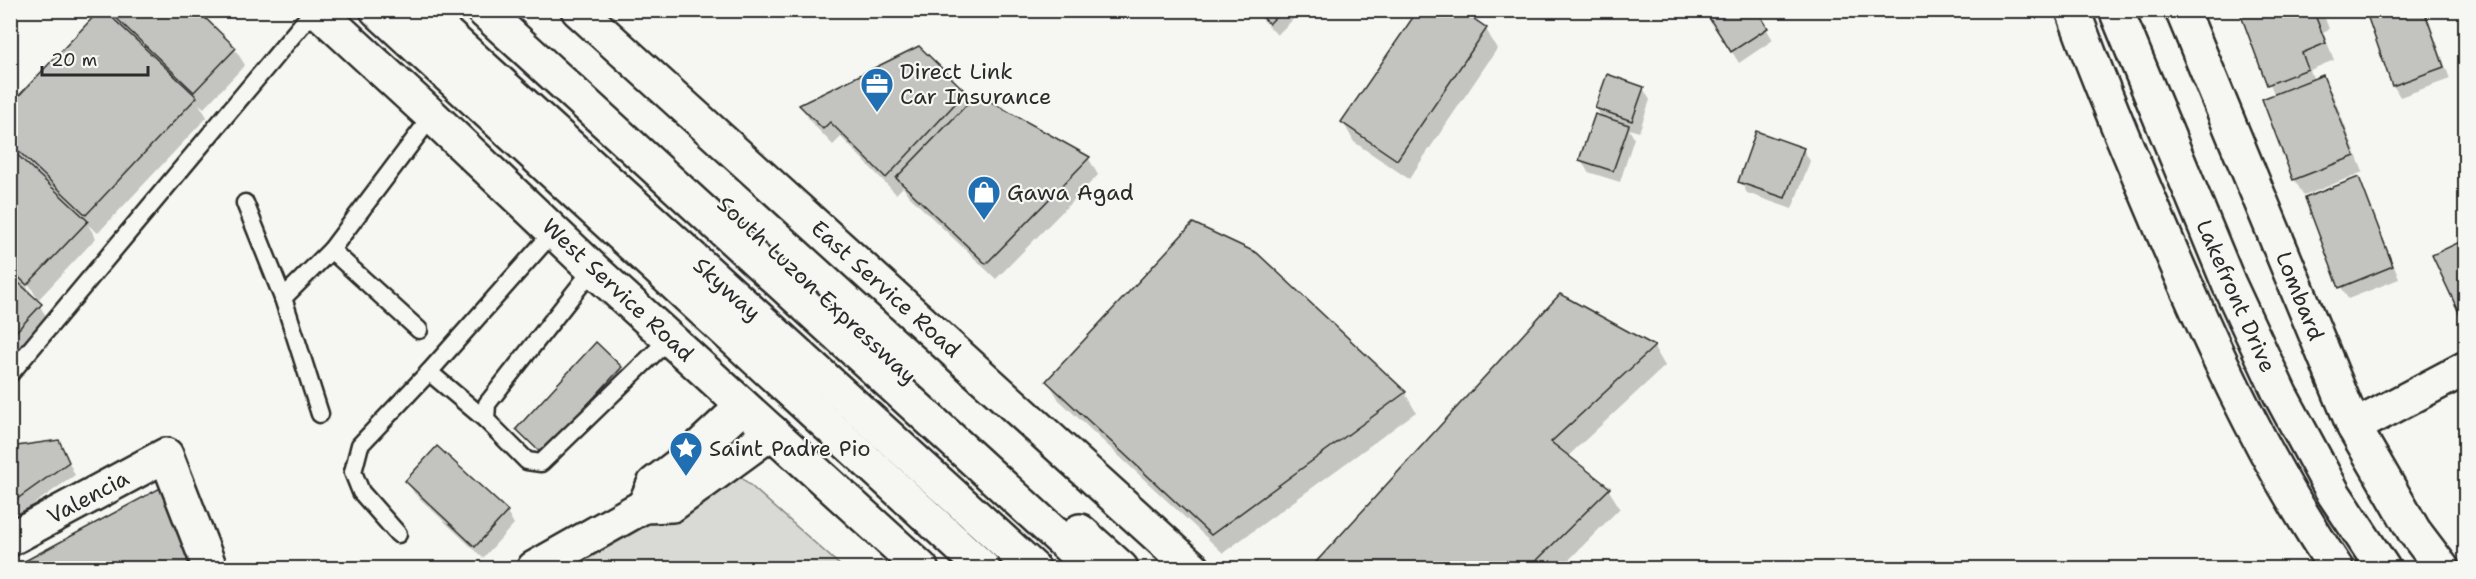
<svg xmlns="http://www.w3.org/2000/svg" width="2476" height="579" font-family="'Shantell Sans',sans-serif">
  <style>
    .green { fill: #d9d9d5; stroke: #828280; stroke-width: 1.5 }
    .shadow { fill: #0003 }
    .building { fill: #c3c3c0; stroke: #2b2b2b; stroke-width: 1.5 }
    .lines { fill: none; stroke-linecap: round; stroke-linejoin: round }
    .service-casing { stroke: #2b2b2b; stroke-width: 21 }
    .minor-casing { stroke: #2b2b2b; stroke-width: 38 }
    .tertiary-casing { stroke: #2b2b2b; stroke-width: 38 }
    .secondary-casing { stroke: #2b2b2b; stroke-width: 38 }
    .motorway-casing { stroke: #2b2b2b; stroke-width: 38 }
    .service { stroke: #f6f6f2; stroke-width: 16 }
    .minor { stroke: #f6f6f2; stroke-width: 33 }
    .tertiary { stroke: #f6f6f2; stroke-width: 33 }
    .secondary { stroke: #f6f6f2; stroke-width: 33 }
    .motorway { stroke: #f6f6f2; stroke-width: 33 }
    .labels { text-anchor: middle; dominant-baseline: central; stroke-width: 4.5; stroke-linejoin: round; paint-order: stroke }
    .poi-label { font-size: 22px; fill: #2b2b2b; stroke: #f6f6f2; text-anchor: start }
    .street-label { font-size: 22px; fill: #2b2b2b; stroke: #f6f6f2 }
  </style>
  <rect width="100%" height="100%" fill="#f6f6f2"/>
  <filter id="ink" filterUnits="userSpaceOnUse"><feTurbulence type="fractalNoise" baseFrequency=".0167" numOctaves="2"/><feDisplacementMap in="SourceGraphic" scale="12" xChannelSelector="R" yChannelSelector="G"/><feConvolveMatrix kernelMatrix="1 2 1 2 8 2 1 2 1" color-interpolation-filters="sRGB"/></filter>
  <g filter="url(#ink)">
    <!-- green -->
    <path class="green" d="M732,469L843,568H567L694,498Z"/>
    <!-- shadow -->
    <g class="shadow">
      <path d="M194,10L235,49L245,65L204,108L199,104L207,117L98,233L88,225L96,238L38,300L25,277L22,279L52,325L10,369V107L119,26L112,14Z"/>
      <path d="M1254,10H1303L1277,35Z"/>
      <path d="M2240,10H2322L2329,29L2323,32L2334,60L2310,70L2314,80L2322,77L2332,93L2363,172L2304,196L2294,179L2275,96Z"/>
      <path d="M2392,10H2425L2450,79L2400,97L2393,85Z"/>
      <path d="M1713,22L1766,28L1773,40L1739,63Z"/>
      <path d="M1486,29L1497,49L1409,179L1354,142L1343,122Z"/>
      <path d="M1643,88L1650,100L1639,132L1629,129L1634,138L1620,182L1588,172L1581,160L1602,118L1596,108Z"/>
      <path d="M965,93L971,103L977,96L1089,159L1098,175L996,279L908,195L903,187L896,194L841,137L833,145L810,121L801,105Z"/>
      <path d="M1803,149L1810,161L1792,209L1747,193L1740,181Z"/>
      <path d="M2358,179L2365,191L2399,279L2348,299L2341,287Z"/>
      <path d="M1256,254L1405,393L1416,412L1223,553L1059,400L1048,381Z"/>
      <path d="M596,344L625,374L546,459L518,429Z"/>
      <path d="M1654,347L1665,366L1567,457L1608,489L1620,508L1561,568H1322L1318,562Z"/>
      <path d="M59,442L75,475L10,521V448Z"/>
      <path d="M437,448L507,512L514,524L483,558L414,493L407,481Z"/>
      <path d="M163,488L193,568H15Z"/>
    </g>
    <!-- building -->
    <g class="building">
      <path d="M100,10H104L197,97L86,215L10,143V105Z"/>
      <path d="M113,10H197L236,48L194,92L111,13Z"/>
      <path d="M1257,10H1283L1269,24Z"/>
      <path d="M1418,10H1461L1487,28L1397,160L1341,122Z"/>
      <path d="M1704,10H1757L1768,28L1731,52Z"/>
      <path d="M2239,10H2321V12L2315,15L2326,43L2302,53L2308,69L2267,85Z"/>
      <path d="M2388,10H2424L2444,67L2392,86L2368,18Z"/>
      <path d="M919,46L966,92L886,178L830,122L823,129L799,105Z"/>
      <path d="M1607,74L1644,87L1632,121L1595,108Z"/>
      <path d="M2323,75L2355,156L2293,180L2262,99Z"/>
      <path d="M977,94L1090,157L986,264L896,178Z"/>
      <path d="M1595,114L1629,125L1613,171L1579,160Z"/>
      <path d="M1756,131L1804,148L1785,198L1738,182Z"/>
      <path d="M10,148L88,221L27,285L10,269Z"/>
      <path d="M2359,177L2393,266L2339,288L2305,198Z"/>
      <path d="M1193,223L1257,253L1406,392L1211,535L1046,381Z"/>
      <path d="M2466,239V320L2463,321L2432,255Z"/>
      <path d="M10,275L42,304L10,338Z"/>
      <path d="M1560,294L1655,346L1551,442L1610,488L1529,568H1323L1316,562Z"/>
      <path d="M596,342L622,367L542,454L516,429Z"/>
      <path d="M59,440L69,462L10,504V447Z"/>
      <path d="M437,446L508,511L475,547L405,481Z"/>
      <path d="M164,486L190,568H12Z"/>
    </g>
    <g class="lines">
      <defs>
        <g id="service">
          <path d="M245,203L283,298L320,414"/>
          <path d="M331,250L419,330"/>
          <path d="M593,269L487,404L486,420L527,461L541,463L670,338"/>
          <path d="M283,298L331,250L432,116"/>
          <path d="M429,372L486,420"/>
          <path d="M10,374L314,10"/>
          <path d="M398,534L361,492L353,472L360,445L429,372L554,231"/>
        </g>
        <g id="minor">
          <path d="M2182,10L2354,427L2414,531L2442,568"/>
          <path d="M2354,427L2466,368"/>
          <path d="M644,506L654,484L683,462L742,407"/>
          <path d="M10,539L166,455L210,568"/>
          <path d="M534,568L644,506L672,505L772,432"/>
        </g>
        <g id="tertiary">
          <path d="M2073,10C2096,76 2124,140 2151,204C2204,330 2260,455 2336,568"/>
          <path d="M2116,10L2229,284L2280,394L2334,494L2383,568"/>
        </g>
        <g id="secondary">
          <path d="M317,10L432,116L593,269L921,568"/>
          <path d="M578,10L1193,568"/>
        </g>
        <g id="motorway">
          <path d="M377,10L983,568"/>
          <path d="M420,10L1033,568"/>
          <path d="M483,10L1092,568"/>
          <path d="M1080,531L1121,568"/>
        </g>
      </defs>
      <!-- service casing -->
      <use href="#service" class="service-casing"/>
      <!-- minor casing -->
      <use href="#minor" class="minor-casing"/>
      <!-- tertiary casing -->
      <use href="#tertiary" class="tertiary-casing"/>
      <!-- secondary casing -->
      <use href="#secondary" class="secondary-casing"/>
      <!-- motorway casing -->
      <use href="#motorway" class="motorway-casing"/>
      <!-- service -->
      <use href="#service" class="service"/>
      <!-- minor -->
      <use href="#minor" class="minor"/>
      <!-- tertiary -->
      <use href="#tertiary" class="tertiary"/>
      <!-- secondary -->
      <use href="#secondary" class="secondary"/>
      <!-- motorway -->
      <use href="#motorway" class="motorway"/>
    </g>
  </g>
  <!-- icons -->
  <defs>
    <symbol id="office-pin" viewBox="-11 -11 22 30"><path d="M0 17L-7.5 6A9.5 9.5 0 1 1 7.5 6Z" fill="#1f6fb2" stroke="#f6f6f2"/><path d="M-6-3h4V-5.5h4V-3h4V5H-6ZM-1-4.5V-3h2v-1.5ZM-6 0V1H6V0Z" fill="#fff"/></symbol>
    <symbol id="shop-pin" viewBox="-11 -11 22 30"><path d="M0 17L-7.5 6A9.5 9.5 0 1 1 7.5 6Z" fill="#1f6fb2" stroke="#f6f6f2"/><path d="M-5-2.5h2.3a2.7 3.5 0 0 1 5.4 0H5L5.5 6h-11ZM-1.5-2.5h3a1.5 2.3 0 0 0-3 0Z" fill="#fff"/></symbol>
    <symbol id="sight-pin" viewBox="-11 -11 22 30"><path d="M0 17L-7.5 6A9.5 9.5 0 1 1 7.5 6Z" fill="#1f6fb2" stroke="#f6f6f2"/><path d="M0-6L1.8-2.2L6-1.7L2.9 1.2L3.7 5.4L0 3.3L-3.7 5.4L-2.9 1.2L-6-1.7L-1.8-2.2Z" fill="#fff"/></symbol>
  </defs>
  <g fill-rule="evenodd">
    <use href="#office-pin" x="858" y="65" width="38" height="52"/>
    <use href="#shop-pin" x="965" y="173" width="38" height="52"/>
    <use href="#sight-pin" x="667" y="429" width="38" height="52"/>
  </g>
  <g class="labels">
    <!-- poi labels -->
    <g class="poi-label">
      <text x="900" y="71">Direct Link<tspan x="900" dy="25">Car Insurance</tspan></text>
      <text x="1007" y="192">Gawa Agad</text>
      <text x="709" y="448">Saint Padre Pio</text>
    </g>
    <!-- street labels -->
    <g class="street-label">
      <text transform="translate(727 289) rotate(42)">Skyway</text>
      <text transform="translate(886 289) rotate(42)">East Service Road</text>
      <text transform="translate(618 290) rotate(43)">West Service Road</text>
      <text transform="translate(817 290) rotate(43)">South Luzon Expressway</text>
      <text transform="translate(2236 296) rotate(66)">Lakefront Drive</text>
      <text transform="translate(2300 296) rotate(68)">Lombard</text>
      <text transform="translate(88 497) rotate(-28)">Valencia</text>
    </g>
  </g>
  <!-- margin -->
  <rect width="2476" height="579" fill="none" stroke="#f6f6f2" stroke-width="36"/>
  <rect x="18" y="18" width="2440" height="543" fill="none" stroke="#2b2b2b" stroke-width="2" filter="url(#ink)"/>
  <!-- scale -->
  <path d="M42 66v9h106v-9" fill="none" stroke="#2b2b2b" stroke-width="3"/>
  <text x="51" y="66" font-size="18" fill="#2b2b2b" stroke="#f6f6f2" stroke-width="4.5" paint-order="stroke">20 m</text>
</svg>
